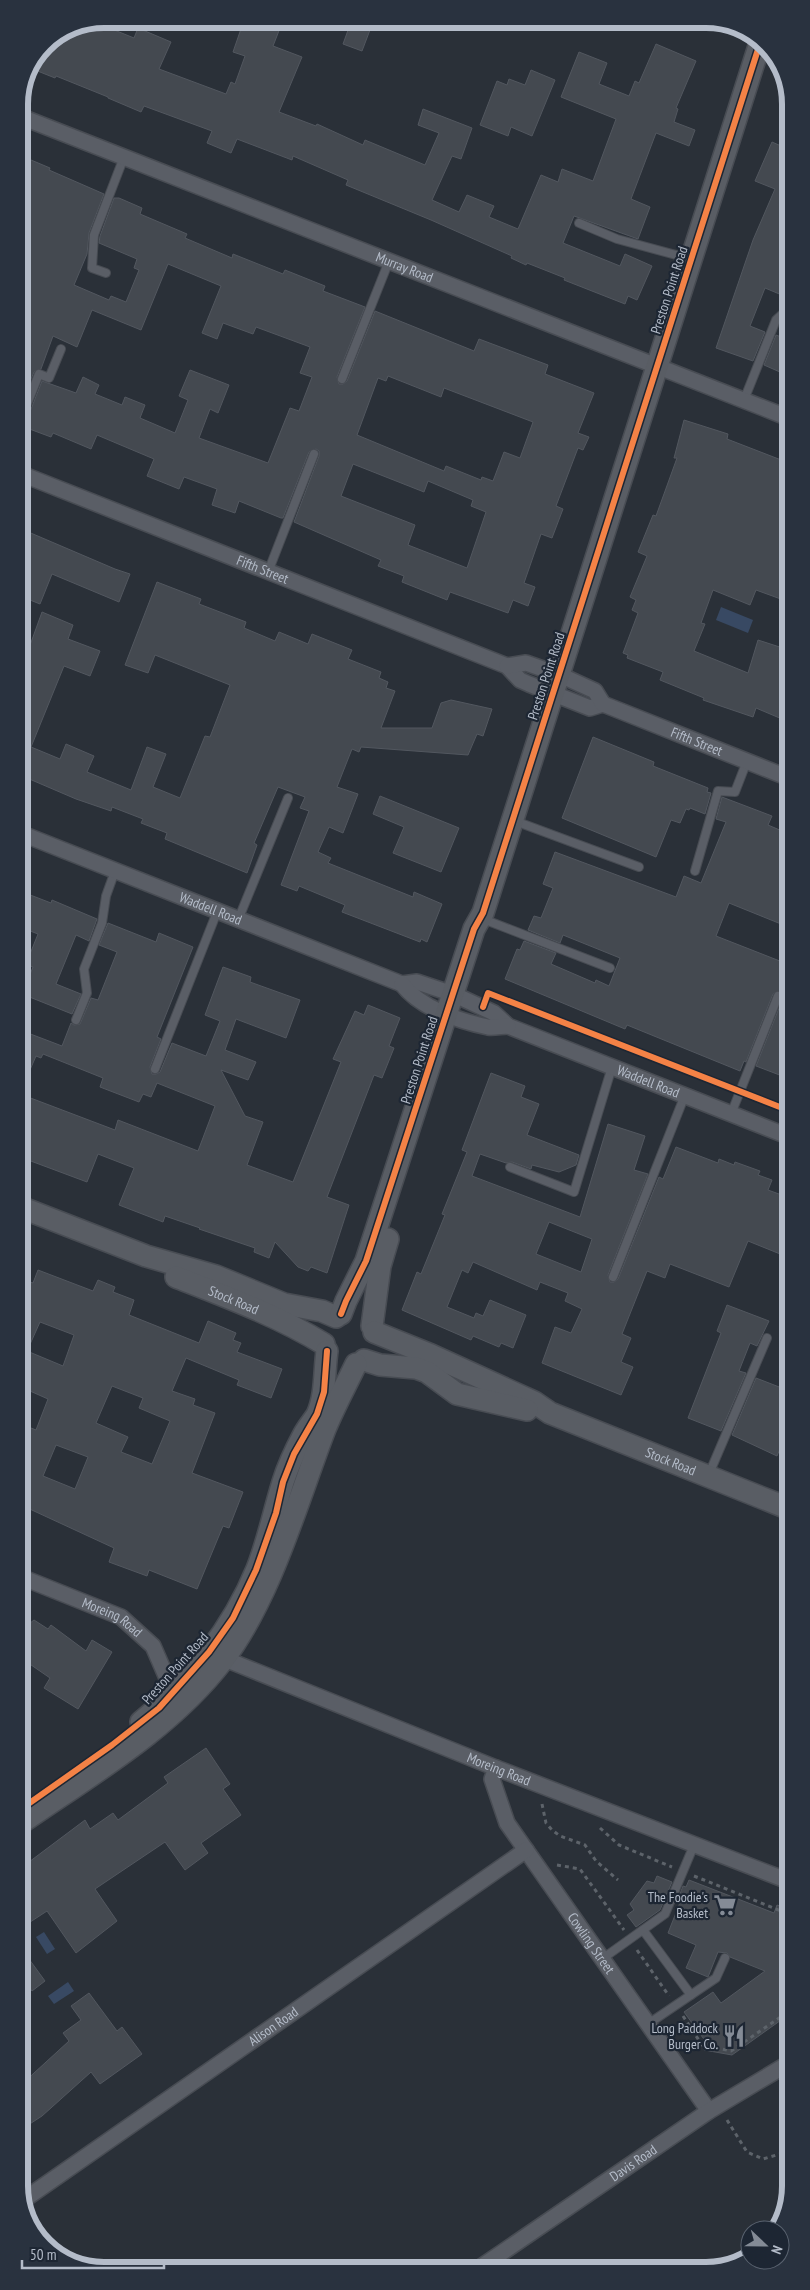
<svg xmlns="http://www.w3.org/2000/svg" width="810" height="2290" font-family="'PT Sans Narrow',sans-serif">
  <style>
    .water { fill: #384963 }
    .building { fill: #444950; stroke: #52575f; fill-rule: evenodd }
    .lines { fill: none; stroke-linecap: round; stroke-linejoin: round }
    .lane-casing { stroke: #484c53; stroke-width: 10 }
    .street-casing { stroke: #484c53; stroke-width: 18 }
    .secondary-casing { stroke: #484c53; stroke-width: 24 }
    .path { stroke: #5d636a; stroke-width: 3; stroke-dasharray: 4 4; stroke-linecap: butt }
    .lane { stroke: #5a5e66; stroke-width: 8 }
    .street { stroke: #5a5e66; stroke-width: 15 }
    .secondary { stroke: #595d64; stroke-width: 21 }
    .cycleway-casing { stroke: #1d2633; stroke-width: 9 }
    .cycleway { stroke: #f48246; stroke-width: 6 }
    .labels { text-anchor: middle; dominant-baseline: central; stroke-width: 4.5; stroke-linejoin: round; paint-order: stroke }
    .street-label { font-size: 14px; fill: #b4bcc9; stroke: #1d2633 }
    .poi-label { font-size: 14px; fill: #b4bcc9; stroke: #1d2633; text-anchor: end }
    .rim { fill: none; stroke: #b4bcc9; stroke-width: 6 }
  </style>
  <rect width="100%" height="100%" fill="#2a3038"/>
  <!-- water -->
  <g class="water">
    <path d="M721,607L753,620L748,633L716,620Z"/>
    <path d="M44,1932L55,1949L47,1954L36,1937Z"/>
    <path d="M68,1982L74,1991L54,2004L48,1996Z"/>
  </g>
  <!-- building -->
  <g class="building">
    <path d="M351,22H373L362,51L343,44Z"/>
    <path d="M243,23H282L273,46L302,57L279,112L316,126L317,124L363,145L365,140L425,165L439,133L418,125L423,109L472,128L461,159L452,156L432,200L459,212L467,195L494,206L489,217L518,229L541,175L558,182L562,169L593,181L616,119L561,97L579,52L607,63L599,84L629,96L635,81L639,83L656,44L696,61L676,108L678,109L674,122L695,130L689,146L656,133L631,199L650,207L638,239L574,216L563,243L620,266L625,254L652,266L637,300L628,296L625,304L564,280L565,278L527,263L526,265L511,258L512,256L431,220L346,185L348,180L293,156L292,160L237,139L231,153L207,143L212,131L144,106L141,112L108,98V97L56,76L55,78L35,70L44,43L71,25H102L134,38L138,28L171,42L159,69L226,94L231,82L235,84L245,56L233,52Z"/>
    <path d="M531,70L555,80L532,136L511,127L508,136L480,125L497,81L507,85L509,79L525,85Z"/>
    <path d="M772,142L788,149L789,298L765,288L750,326L765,332L753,361L716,348L753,240L775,189L755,181Z"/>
    <path d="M31,160L50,168L49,170L104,194L89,233L87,254L74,285L109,300L111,296L126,302L139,270L134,268L137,259L99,243L100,236L114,198H119L142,208L140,214L187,234L185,238L232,258L233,254L283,274L285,270L325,286L323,291L365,307L337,377L339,384H343L347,381L375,311L474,351L479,339L548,365L545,374L594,393L578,433L589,437L583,450L578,448L556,506L563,509L552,538L541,534L524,583L535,587L528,606L513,600L508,613L450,592L447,600L402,582L404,576L378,566L381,560L294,522L319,456V451L316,449L309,452L283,518H281L239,501L235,513L212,505L217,489L184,477L179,489L147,476L154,459L97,435L91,449L53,433L51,437L24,427L42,381L76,393L83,377L99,385L95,394L122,405L125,397L145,405L140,418L175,433L188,400L179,396L190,370L229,385L218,413L210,409L199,438L268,463L290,408L299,411L312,377L300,373L310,347L256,327L253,334L223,323L217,339L202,333L221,286L168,264L141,330L92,310L77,347L53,336L41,369L34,372L19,408V164L27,167ZM388,376L441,397L444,388L533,422L520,458L504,452L493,481L482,477L481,480L446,466L444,471L357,435L378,378L386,381ZM353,464L424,492L428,481L473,500L471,506L486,512L467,568L408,545L415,525L341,496Z"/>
    <path d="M776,335L789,340V376L764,365Z"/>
    <path d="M684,420L728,434L727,439L789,463V602L756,590L750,605L713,590L701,623L705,624L694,651L748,673L758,640L789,650V722L756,708L753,717L703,700L704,698L660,680L663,672L627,658L628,655L623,653L638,613L632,610L636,600L630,597L647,556L638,552L653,515L656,516L677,458H674Z"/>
    <path d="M19,528L115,569L130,574L119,602L52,574L40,604L20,596Z"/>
    <path d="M157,582L201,599L199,604L246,622L244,628L275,641L279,632L308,644L312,634L352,650L348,659L381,672L379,678L388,682L386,688L395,691L381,728H432L441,703L451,700L492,709L483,736L477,734L468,755L361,747L359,752L352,749L337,787L358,794L343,833L329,827L318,852L331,858L328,863L413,897L414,892L442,904L427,942L421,939L420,942L342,912L345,905L299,886L297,891L281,885L309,811L300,808L305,797L278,787L254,843L257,845L247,873L165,839L167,833L141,823L143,819L112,807L111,811L76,799L20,775V673L42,612L73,625L68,639L100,651L90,676L64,666L31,747L60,759L66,744L94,756L87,772L131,790L147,747L166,754L153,787L180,798L205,736L210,737L230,685L155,655L148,673L125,665Z"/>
    <path d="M593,737L654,762L653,766L708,788L707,792L711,793L705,814L690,808L689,810L686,809L680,823L671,820L656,857L562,818Z"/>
    <path d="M380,796L459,828L441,872L393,853L404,827L373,814Z"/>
    <path d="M722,797L772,816L768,825L789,834V903L781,924L729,903L716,936L790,965V1079L756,1066L783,998V993L780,991L773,994L746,1062L744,1061L740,1071L627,1025L625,1029L505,979L517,949L520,950L524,941L556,953L551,964L595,983L596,980L609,986L620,958L563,935L560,943L528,930L534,916L541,918L553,888L543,884L555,852L676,897L684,876L701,883L726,822L716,819Z"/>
    <path d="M20,891L51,903L52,900L97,919L89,941L76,935L56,984L81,994L72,1014L22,994L33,967L26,964L38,934L20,927Z"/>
    <path d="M108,923L156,942L159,933L193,947L157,1037L161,1039L150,1067L152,1074H156L160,1072L172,1043L206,1056L220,1021L205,1015L223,967L251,977L250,982L300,1000L286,1038L236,1019L225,1050L256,1062L248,1080L221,1070L245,1116L263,1122L247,1165L293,1182L341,1062L333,1059L355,1011L364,1015L368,1005L400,1018L389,1046L394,1048L382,1078L374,1075L327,1197L349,1205L327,1273L311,1267L308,1271L298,1267L275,1242L269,1258L254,1252L255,1248L199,1229L200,1228L165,1216L163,1222L119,1205L134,1168L98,1154L87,1182L20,1157V1094L115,1130L118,1120L198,1151L215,1106L157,1083L151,1097L143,1094L139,1102L100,1087L103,1078L43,1054L41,1058L36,1056L20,1093V1030L62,1046L71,1023L74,1025L80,1024L91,998L98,1000L117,952L99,945Z"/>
    <path d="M491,1073L525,1086L521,1097L539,1104L527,1135L579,1155L576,1165L559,1172L532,1165L531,1169L512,1162L506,1163L480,1154L472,1176L580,1217L608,1124L645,1136L634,1170L648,1174L608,1275L610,1282H614L618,1279L659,1177L663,1179L676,1147L718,1163L719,1159L734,1165L735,1162L760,1171L758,1175L772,1180L768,1190L790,1198V1258L748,1241L729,1287L670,1264L665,1278L647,1271L622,1334L631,1338L621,1362L633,1367L621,1395L542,1363L555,1327L571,1333L582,1309L565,1301L568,1293L540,1282L537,1290L473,1262L468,1273L462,1270L447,1307L474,1318L476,1313L483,1316L490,1300L526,1315L513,1348L501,1343L499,1347L473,1336L471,1340L402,1310L417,1272L421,1274L445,1215L442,1214L467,1152L462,1150ZM549,1222L592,1239L581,1272L536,1254Z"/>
    <path d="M38,1270L93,1291L98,1280L115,1287L113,1292L134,1300L129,1315L199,1343L208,1321L236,1333L233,1340L241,1343L237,1352L282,1369L271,1398L237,1385L239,1380L186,1358L172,1391L195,1399L193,1405L215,1413L192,1473L243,1492L229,1528L223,1526L197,1589L149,1570L147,1576L109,1562L114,1548L21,1505V1424L36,1430L48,1399L21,1387L20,1278L33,1283ZM40,1322L74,1335L63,1366L27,1351ZM112,1386L143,1398L139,1408L170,1421L152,1464L121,1452L128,1437L96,1423ZM56,1445L88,1457L75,1489L43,1476Z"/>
    <path d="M727,1305L769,1321L757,1346L750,1343L739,1371L746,1373L721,1431L688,1418L721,1333L717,1331Z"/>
    <path d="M756,1378L787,1390L783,1399L790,1401V1425L777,1456L732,1435Z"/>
    <path d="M34,1620L48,1629L51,1625L86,1651L92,1640L112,1652L78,1709L44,1688L50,1678L21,1658V1630Z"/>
    <path d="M206,1748L230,1784L223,1789L241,1815L201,1843L208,1853L185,1870L165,1842L95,1889L117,1921L76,1953L47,1911L21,1928V1868L85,1820L90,1829L113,1813L118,1820L168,1783L164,1777Z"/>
    <path d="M657,1876L672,1882L660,1910L636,1927L627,1915L634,1910L630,1904L647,1881L654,1883Z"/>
    <path d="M689,1880L774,1913L777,1905L791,1910V2013L732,2055L704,2050L706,2042L684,2012L713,1992L721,2003L765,1971L730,1957L727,1953L718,1952L708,1977L686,1968L696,1945L668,1933L683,1895L678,1899L683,1886L686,1887Z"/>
    <path d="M21,1948L45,1981L32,1991L21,1976Z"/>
    <path d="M89,1993L117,2031L122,2027L142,2054L100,2084L91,2072L42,2116L22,2129V2084L69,2041L63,2033L81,2020L71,2006Z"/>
  </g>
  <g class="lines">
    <defs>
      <g id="lane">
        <path d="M579,223L617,239L691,259"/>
        <path d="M106,273L92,268L94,235L124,157"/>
        <path d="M342,379L389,261"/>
        <path d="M744,400L776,320L789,308"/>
        <path d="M19,424L39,374L49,378L61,349"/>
        <path d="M268,572L314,454"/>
        <path d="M515,821L639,867"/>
        <path d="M695,871L718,791L735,792L747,761"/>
        <path d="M483,919L610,968"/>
        <path d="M238,920L288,798"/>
        <path d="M76,1020L87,993L84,969L102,923L106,896L115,871"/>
        <path d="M155,1069L217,912"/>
        <path d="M731,1114L778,996"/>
        <path d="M510,1167L574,1192L612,1067"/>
        <path d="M613,1277L685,1095"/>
        <path d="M709,1474L767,1338"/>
        <path d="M643,1930L691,1995"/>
        <path d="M602,1959L665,1914L694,1845"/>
        <path d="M648,2024L716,1978L725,1958"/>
      </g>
      <g id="street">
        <path id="s1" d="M19,116L789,418"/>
        <path id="s2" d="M19,473L507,666L520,680L529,684L590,708L603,704"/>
        <path id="s3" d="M507,666L526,663L560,675L595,691L603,704L789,778"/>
        <path id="s4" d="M20,833L402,984L417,982L453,994L494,1013L508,1026L790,1137"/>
        <path d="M402,984C420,1008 459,1021 488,1027C494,1028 502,1026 508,1026"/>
        <path id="s5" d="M21,1577L121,1617L153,1646L173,1692"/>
        <path id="s6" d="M215,1655L496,1768L791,1882"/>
        <path id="s7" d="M496,1768L492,1779L507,1823L709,2111"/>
        <path id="s8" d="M22,2201L526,1850"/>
        <path id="s9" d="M478,2269L709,2111L791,2062"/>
      </g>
      <g id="secondary">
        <path d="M20,1207L146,1256L216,1276L284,1304L322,1311L336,1317"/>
        <path id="s10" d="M176,1277C227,1297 278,1316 324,1344"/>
        <path d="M341,1314L346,1301L366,1261L474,929L483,913L761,40"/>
        <path d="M372,1326L380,1266L388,1239"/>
        <path id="s11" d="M374,1332L431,1355L534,1402L550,1413L790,1509"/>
        <path d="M364,1360L380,1365L416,1368L427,1372L457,1394L527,1410"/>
        <path d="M141,1722C190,1683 233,1628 257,1569C268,1541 274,1511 283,1482C288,1466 296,1449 304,1434C308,1427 313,1421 317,1415C326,1395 324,1372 327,1351"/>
        <path d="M21,1823C92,1774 170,1729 223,1660C271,1597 297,1502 325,1429C334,1407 346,1385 356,1364"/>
      </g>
    </defs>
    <!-- lane casing -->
    <use href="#lane" class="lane-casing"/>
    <!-- street casing -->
    <use href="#street" class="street-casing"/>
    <!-- secondary casing -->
    <use href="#secondary" class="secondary-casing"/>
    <!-- path -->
    <g class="path">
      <path d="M542,1804L546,1823L552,1830L560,1836L585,1845L596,1861L618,1880"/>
      <path d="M600,1828L619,1845L672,1867"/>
      <path d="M557,1865L580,1869L624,1930"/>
      <path d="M694,1876L791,1915"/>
      <path d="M637,1950L669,1996"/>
      <path d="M683,2016L702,2045L731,2051L791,2010"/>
      <path d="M727,2120L747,2152L763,2159L783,2153H791"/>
    </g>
    <!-- lane -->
    <use href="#lane" class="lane"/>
    <!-- street -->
    <use href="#street" class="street"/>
    <!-- secondary -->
    <use href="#secondary" class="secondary"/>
    <defs>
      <g id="cycleway">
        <path d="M483,1007L488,993L790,1111"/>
        <path d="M341,1314L346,1301L366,1261L474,929L483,913L761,40"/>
        <path d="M21,1809L112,1745L159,1708L209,1652L233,1618L256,1570L276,1513L283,1482L294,1454L317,1414L324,1392L327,1351"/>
      </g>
    </defs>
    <!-- cycleway casing -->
    <use href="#cycleway" class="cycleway-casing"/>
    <!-- cycleway -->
    <use href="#cycleway" class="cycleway"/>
  </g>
  <!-- icons -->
  <defs>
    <symbol id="supermarket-bare" viewBox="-9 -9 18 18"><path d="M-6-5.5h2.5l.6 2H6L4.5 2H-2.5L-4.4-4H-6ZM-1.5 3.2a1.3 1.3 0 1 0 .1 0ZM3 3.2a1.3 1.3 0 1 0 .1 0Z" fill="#848b96" stroke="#1d2633" stroke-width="2.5" paint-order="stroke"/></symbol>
    <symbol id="restaurant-bare" viewBox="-9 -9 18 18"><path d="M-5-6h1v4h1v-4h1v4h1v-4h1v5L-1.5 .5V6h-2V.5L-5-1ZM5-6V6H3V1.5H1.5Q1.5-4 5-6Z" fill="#848b96" stroke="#1d2633" stroke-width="2.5" paint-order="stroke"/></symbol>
  </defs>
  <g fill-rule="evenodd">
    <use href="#supermarket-bare" x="709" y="1889" width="32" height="32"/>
    <use href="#restaurant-bare" x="718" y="2020" width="32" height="32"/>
  </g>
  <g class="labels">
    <!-- street labels -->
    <g class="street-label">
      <text stroke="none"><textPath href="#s1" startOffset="414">Murray Road</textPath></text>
      <text transform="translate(669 290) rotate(-72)">Preston Point Road</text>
      <text stroke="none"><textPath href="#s2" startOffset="262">Fifth Street</textPath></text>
      <text transform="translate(546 676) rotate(-72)">Preston Point Road</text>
      <text stroke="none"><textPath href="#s3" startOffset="210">Fifth Street</textPath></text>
      <text stroke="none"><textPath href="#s4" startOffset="205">Waddell Road</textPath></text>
      <text transform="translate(419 1060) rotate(-72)">Preston Point Road</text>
      <text stroke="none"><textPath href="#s4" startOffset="679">Waddell Road</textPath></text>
      <text stroke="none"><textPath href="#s10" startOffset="62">Stock Road</textPath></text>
      <text stroke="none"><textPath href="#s11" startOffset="324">Stock Road</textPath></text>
      <text stroke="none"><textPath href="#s5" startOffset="100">Moreing Road</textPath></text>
      <text transform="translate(175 1668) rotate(-48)">Preston Point Road</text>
      <text stroke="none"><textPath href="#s6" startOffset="306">Moreing Road</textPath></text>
      <text stroke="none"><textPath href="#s7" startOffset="205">Cowling Street</textPath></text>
      <text stroke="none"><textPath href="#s8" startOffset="306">Alison Road</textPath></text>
      <text stroke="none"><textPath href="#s9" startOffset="188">Davis Road</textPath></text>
    </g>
    <!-- poi labels -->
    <g class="poi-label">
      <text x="708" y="1897">The Foodie's<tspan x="708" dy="16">Basket</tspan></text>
      <text x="718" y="2028">Long Paddock<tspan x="718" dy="16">Burger Co.</tspan></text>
    </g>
  </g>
  <!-- crop -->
  <path d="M0 0H810V2290H0ZM104 28H706A76 76 0 0 1 782 104V2186A76 76 0 0 1 706 2262H104A76 76 0 0 1 28 2186V104A76 76 0 0 1 104 28Z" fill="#29323f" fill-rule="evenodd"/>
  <path class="rim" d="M104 28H706A76 76 0 0 1 782 104V2186A76 76 0 0 1 706 2262H104A76 76 0 0 1 28 2186V104A76 76 0 0 1 104 28Z"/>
  <!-- north arrow -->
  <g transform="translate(765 2245) rotate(112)"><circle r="24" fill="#1d2633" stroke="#59626f"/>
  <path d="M0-4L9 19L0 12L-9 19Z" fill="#848b96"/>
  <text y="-8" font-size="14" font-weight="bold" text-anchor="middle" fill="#b4bcc9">N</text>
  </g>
  <!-- scale -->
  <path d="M22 2260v8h142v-8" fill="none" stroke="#b4bcc9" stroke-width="2.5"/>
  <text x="30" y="2260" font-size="15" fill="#b4bcc9" stroke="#1d2633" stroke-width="4" paint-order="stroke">50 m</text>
</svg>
